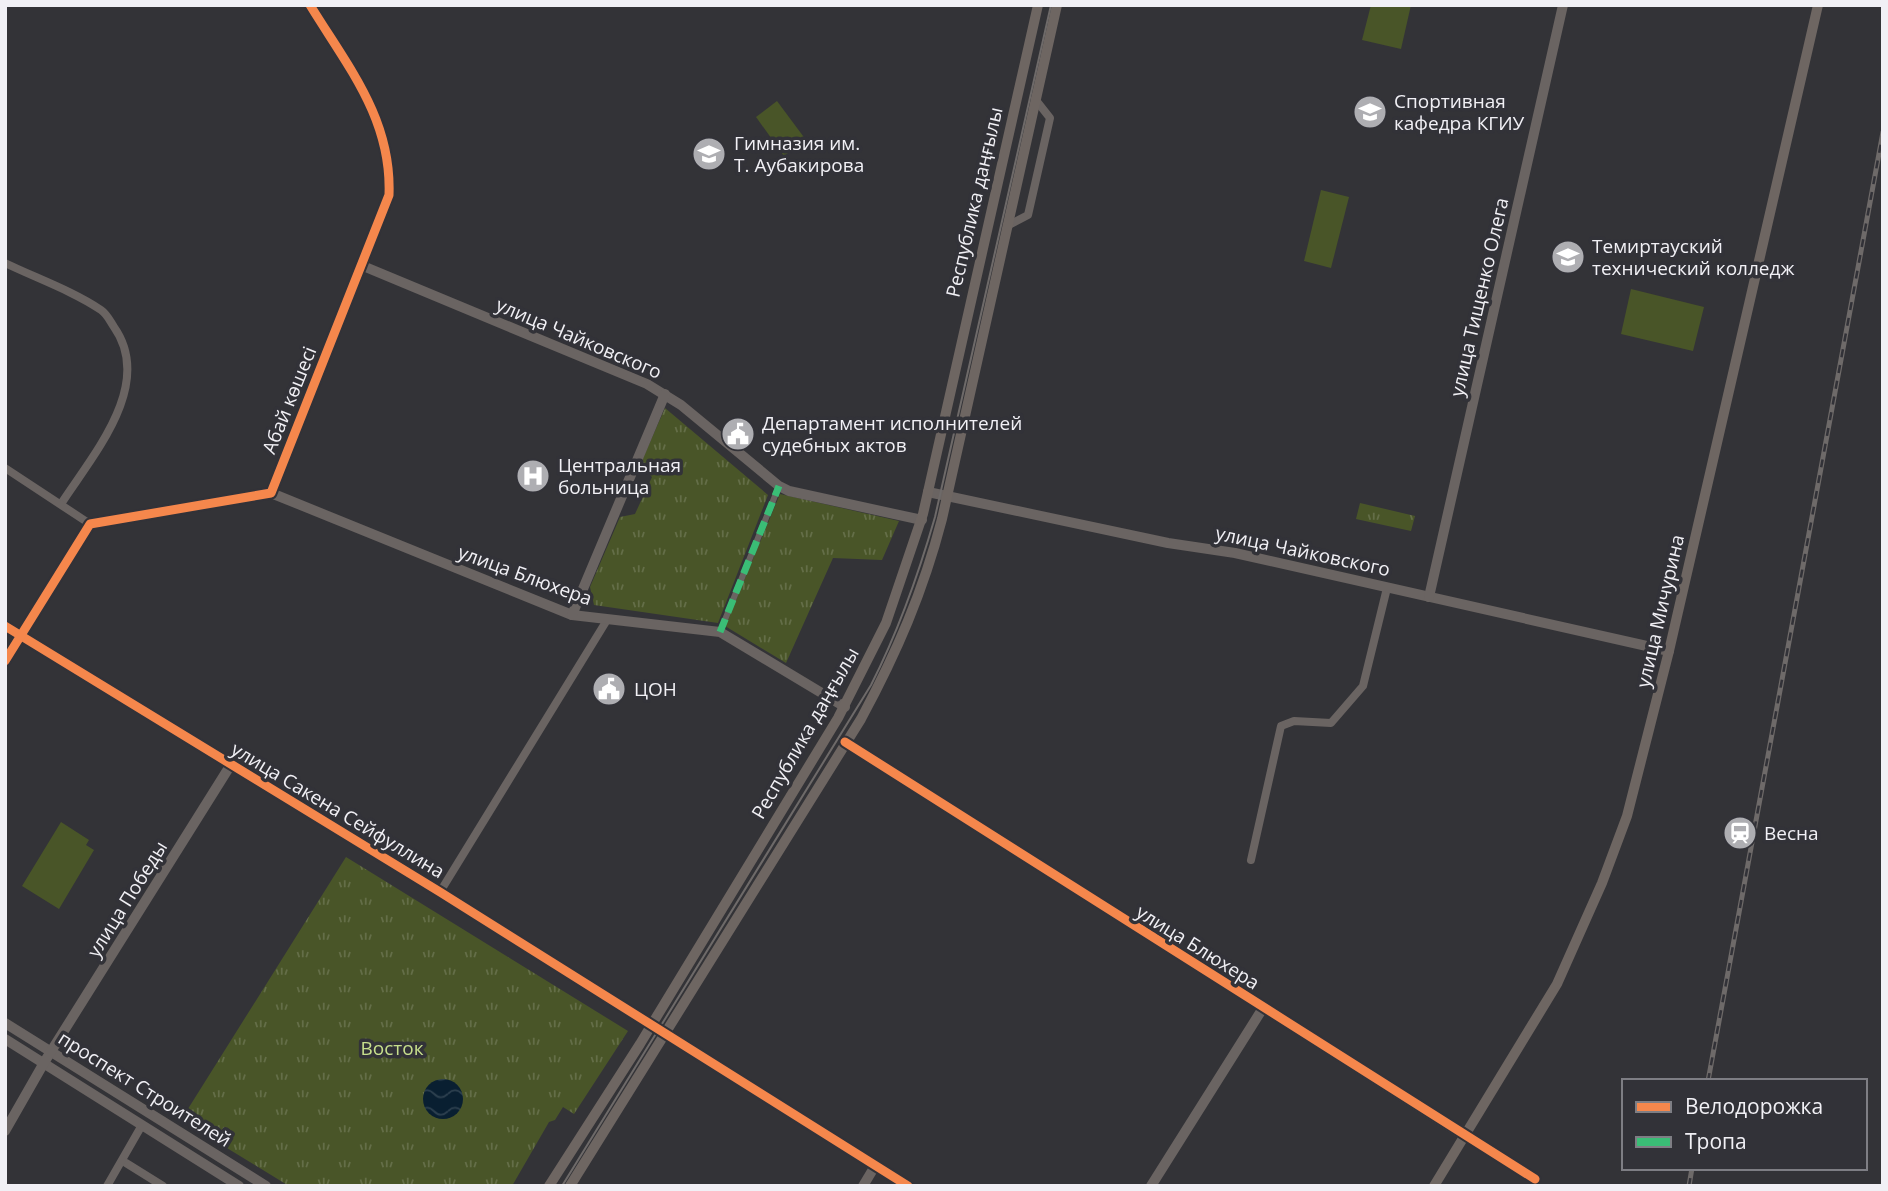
<svg xmlns="http://www.w3.org/2000/svg" width="1888" height="1191" font-family="'Open Sans',sans-serif">
  <style>
    .park { fill: url(#park-tufts) }
    .garden { fill: #495528 }
    .water { fill: url(#water-waves) }
    .lines { fill: none; stroke-linecap: round; stroke-linejoin: round }
    .pedestrian { stroke: #6a6462; stroke-width: 6 }
    .minor { stroke: #6a6462; stroke-width: 8 }
    .tertiary { stroke: #6a6462; stroke-width: 10 }
    .secondary { stroke: #6e6662; stroke-width: 10 }
    .tram { stroke: #6e6a69; stroke-width: 2 }
    .rail-casing { stroke: #6e6a69; stroke-width: 5 }
    .rail { stroke: #323238; stroke-width: 2.5; stroke-dasharray: 8; stroke-linecap: butt }
    .quiet { stroke: #3abd76; stroke-width: 7; stroke-dasharray: 14 7; stroke-linecap: butt }
    .cycleway-casing { stroke: #323238; stroke-width: 13 }
    .cycleway { stroke: #f5874c; stroke-width: 9 }
    .labels { text-anchor: middle; dominant-baseline: central; stroke-width: 7; stroke-linejoin: round; paint-order: stroke }
    .poi-label { font-size: 19px; fill: #f1f0f5; stroke: #323238; text-anchor: start }
    .street-label { font-size: 19px; fill: #f1f0f5; stroke: #323238 }
    .park-label { font-size: 19px; fill: #c7df8c; stroke: #323238 }
  </style>
  <defs>
    <pattern id="park-tufts" width="24" height="20" patternUnits="userSpaceOnUse" patternTransform="scale(1.75)"><rect width="24" height="20" fill="#495528"/><path d="M3 7l-1-3M5 7V3M7 7l1-3M15 17l-1-3M17 17v-4M19 17l1-3" fill="none" stroke="#646e48"/></pattern>
    <pattern id="water-waves" width="16" height="10" patternUnits="userSpaceOnUse" patternTransform="scale(1.75)"><rect width="16" height="10" fill="#091f31"/><path d="M0 5q4-4 8 0t8 0" fill="none" stroke="#2d404f"/></pattern>
  </defs>
  <rect width="100%" height="100%" fill="#333337"/>
  <!-- park -->
  <g class="park">
    <path d="M665,408L768,495L718,623L594,605L590,587L620,517L635,514L652,477L640,465Z"/>
    <path d="M780,494L899,521L882,560L833,558L786,663L725,626Z"/>
    <path d="M1360,503L1415,516L1411,531L1356,519Z"/>
    <path d="M346,857L628,1031L574,1114L563,1107L555,1120L549,1122L512,1186H289L181,1120Z"/>
  </g>
  <!-- garden -->
  <g class="garden">
    <path d="M1371,5H1411L1401,49L1362,40Z"/>
    <path d="M777,101L806,140L784,156L756,117Z"/>
    <path d="M1321,190L1349,197L1331,268L1304,261Z"/>
    <path d="M1631,289L1704,307L1693,351L1621,334Z"/>
    <path d="M61,822L89,840L86,845L94,850L59,909L22,886Z"/>
  </g>
  <!-- water -->
  <circle class="water" cx="443" cy="1099" r="20"/>
  <g class="lines">
    <!-- pedestrian -->
    <path class="pedestrian" d="M720,632L779,486"/>
    <!-- minor -->
    <g class="minor">
      <path d="M1007,226L1028,215L1050,118L1035,99"/>
      <path d="M5,263C36,278 73,291 101,310C107,314 110,321 114,327C155,385 92,456 61,504"/>
      <path d="M5,468L90,524"/>
      <path d="M1251,860L1281,726L1294,721L1331,723L1363,686L1387,588"/>
      <path d="M440,892L607,620"/>
      <path d="M1465,1136L1535,1179"/>
      <path d="M126,1163L163,1186"/>
      <path d="M107,1186L142,1125"/>
    </g>
    <!-- tertiary -->
    <g class="tertiary">
      <path d="M363,266L647,384L681,405L779,486L789,491L922,520"/>
      <path d="M928,492L1168,543L1235,553L1669,651"/>
      <path d="M271,493L572,615L720,632L845,707"/>
      <path d="M1429,597L1563,5"/>
      <path d="M572,615L665,394"/>
      <path d="M5,626L440,892L908,1186"/>
      <path d="M5,661L90,524L271,493L389,195C392,119 348,67 310,5"/>
      <path d="M845,742L1465,1136"/>
      <path d="M5,1023L266,1186"/>
      <path d="M5,1039L239,1186"/>
      <path d="M5,1131L45,1061L230,766"/>
      <path d="M863,1186L875,1166"/>
      <path d="M1151,1186L1263,1008"/>
    </g>
    <!-- secondary -->
    <g class="secondary">
      <path d="M549,1186L640,1044L838,718L886,623L923,514L1038,5"/>
      <path d="M570,1186L861,719C897,652 923,592 942,519L1057,5"/>
      <path d="M1434,1186L1557,984L1602,883L1627,816L1669,651L1818,5"/>
    </g>
    <!-- tram -->
    <path class="tram" d="M562,1186L871,685C899,630 918,576 935,517L1051,5"/>
    <defs>
      <g id="rail">
        <path d="M1708,1081L1883,132"/>
        <path d="M1689,1186L1692,1168"/>
      </g>
    </defs>
    <!-- rail casing -->
    <use href="#rail" class="rail-casing"/>
    <!-- rail -->
    <use href="#rail" class="rail"/>
    <!-- quiet -->
    <path class="quiet" d="M720,632L779,486"/>
    <defs>
      <g id="cycleway">
        <path d="M5,626L440,892L908,1186"/>
        <path d="M5,661L90,524L271,493L389,195C392,119 348,67 310,5"/>
        <path d="M845,742L1535,1179"/>
      </g>
    </defs>
    <!-- cycleway casing -->
    <use href="#cycleway" class="cycleway-casing"/>
    <!-- cycleway -->
    <use href="#cycleway" class="cycleway"/>
  </g>
  <!-- icons -->
  <defs>
    <symbol id="university-disc" viewBox="-11 -11 22 22"><circle r="9.5" fill="#aeaeb2" stroke="#323238"/><path d="M0-5L7-2L0 1L-7-2ZM-4 1L0 2.5L4 1V4Q0 6-4 4Z" fill="#fff"/></symbol>
    <symbol id="school-disc" viewBox="-11 -11 22 22"><circle r="9.5" fill="#aeaeb2" stroke="#323238"/><path d="M0-5L7-2L0 1L-7-2ZM-4 1L0 2.5L4 1V4Q0 6-4 4Z" fill="#fff"/></symbol>
    <symbol id="civic-disc" viewBox="-11 -11 22 22"><circle r="9.5" fill="#aeaeb2" stroke="#323238"/><path d="M-.6-6.5H3V-4.5H.6V-3L4-1V1h2V6H-6V1h2V-1L-.6-3ZM-1.2 2.5V6h2.4V2.5Z" fill="#fff"/></symbol>
    <symbol id="hospital-disc" viewBox="-11 -11 22 22"><circle r="9.5" fill="#aeaeb2" stroke="#323238"/><path d="M-5-5h3v3.5h4V-5h3V5h-3V1.5h-4V5h-3Z" fill="#fff"/></symbol>
    <symbol id="station-disc" viewBox="-11 -11 22 22"><circle r="9.5" fill="#aeaeb2" stroke="#323238"/><path d="M-3-6H3Q5-6 5-4V2Q5 4 3 4L4.5 6H3L1.5 4h-3L-3 6H-4.5L-3 4Q-5 4-5 2V-4Q-5-6-3-6ZM-3.5-4v3h7v-3ZM-3.5 1v1.5H-2V1ZM2 1v1.5H3.5V1Z" fill="#fff"/></symbol>
  </defs>
  <g fill-rule="evenodd">
    <use href="#university-disc" x="1351" y="93" width="38" height="38"/>
    <use href="#school-disc" x="690" y="135" width="38" height="38"/>
    <use href="#university-disc" x="1549" y="238" width="38" height="38"/>
    <use href="#civic-disc" x="719" y="415" width="38" height="38"/>
    <use href="#hospital-disc" x="514" y="457" width="38" height="38"/>
    <use href="#civic-disc" x="590" y="670" width="38" height="38"/>
    <use href="#station-disc" x="1721" y="814" width="38" height="38"/>
  </g>
  <g class="labels">
    <!-- poi labels -->
    <g class="poi-label">
      <text x="1394" y="101">Спортивная<tspan x="1394" dy="22">кафедра КГИУ</tspan></text>
      <text x="734" y="143">Гимназия им.<tspan x="734" dy="22">Т. Аубакирова</tspan></text>
      <text x="1592" y="246">Темиртауский<tspan x="1592" dy="22">технический колледж</tspan></text>
      <text x="762" y="423">Департамент исполнителей<tspan x="762" dy="22">судебных актов</tspan></text>
      <text x="558" y="465">Центральная<tspan x="558" dy="22">больница</tspan></text>
      <text x="634" y="689">ЦОН</text>
      <text x="1764" y="833">Весна</text>
    </g>
    <!-- street labels -->
    <g class="street-label">
      <text transform="translate(974 202) rotate(-77)">Республика даңғылы</text>
      <text transform="translate(1479 297) rotate(-77)">улица Тищенко Олега</text>
      <text transform="translate(579 338) rotate(23)">улица Чайковского</text>
      <text transform="translate(289 400) rotate(-68)">Абай көшесі</text>
      <text transform="translate(1303 551) rotate(12)">улица Чайковского</text>
      <text transform="translate(525 575) rotate(20)">улица Блюхера</text>
      <text transform="translate(1660 611) rotate(-77)">улица Мичурина</text>
      <text transform="translate(805 733) rotate(-60)">Республика даңғылы</text>
      <text transform="translate(338 810) rotate(31)">улица Сакена Сейфуллина</text>
      <text transform="translate(127 899) rotate(-58)">улица Победы</text>
      <text transform="translate(1198 947) rotate(32)">улица Блюхера</text>
      <text transform="translate(145 1089) rotate(32)">проспект Строителей</text>
    </g>
    <!-- park labels -->
    <g class="park-label">
      <text x="392" y="1048">Восток</text>
    </g>
  </g>
  <!-- border -->
  <rect width="1888" height="1191" fill="none" stroke="#f1f0f5" stroke-width="14"/>
  <!-- legend -->
  <rect x="1622" y="1079" width="245" height="91" fill="#323238" stroke="#7e7e84" stroke-width="2"/>
  <rect x="1636" y="1102" width="35" height="10" fill="#f5874c" stroke="#7e7e84" stroke-width="2"/>
  <text x="1685" y="1114" font-size="21" fill="#f1f0f5">Велодорожка</text>
  <rect x="1636" y="1137" width="35" height="10" fill="#3abd76" stroke="#7e7e84" stroke-width="2"/>
  <text x="1685" y="1149" font-size="21" fill="#f1f0f5">Тропа</text>
</svg>
